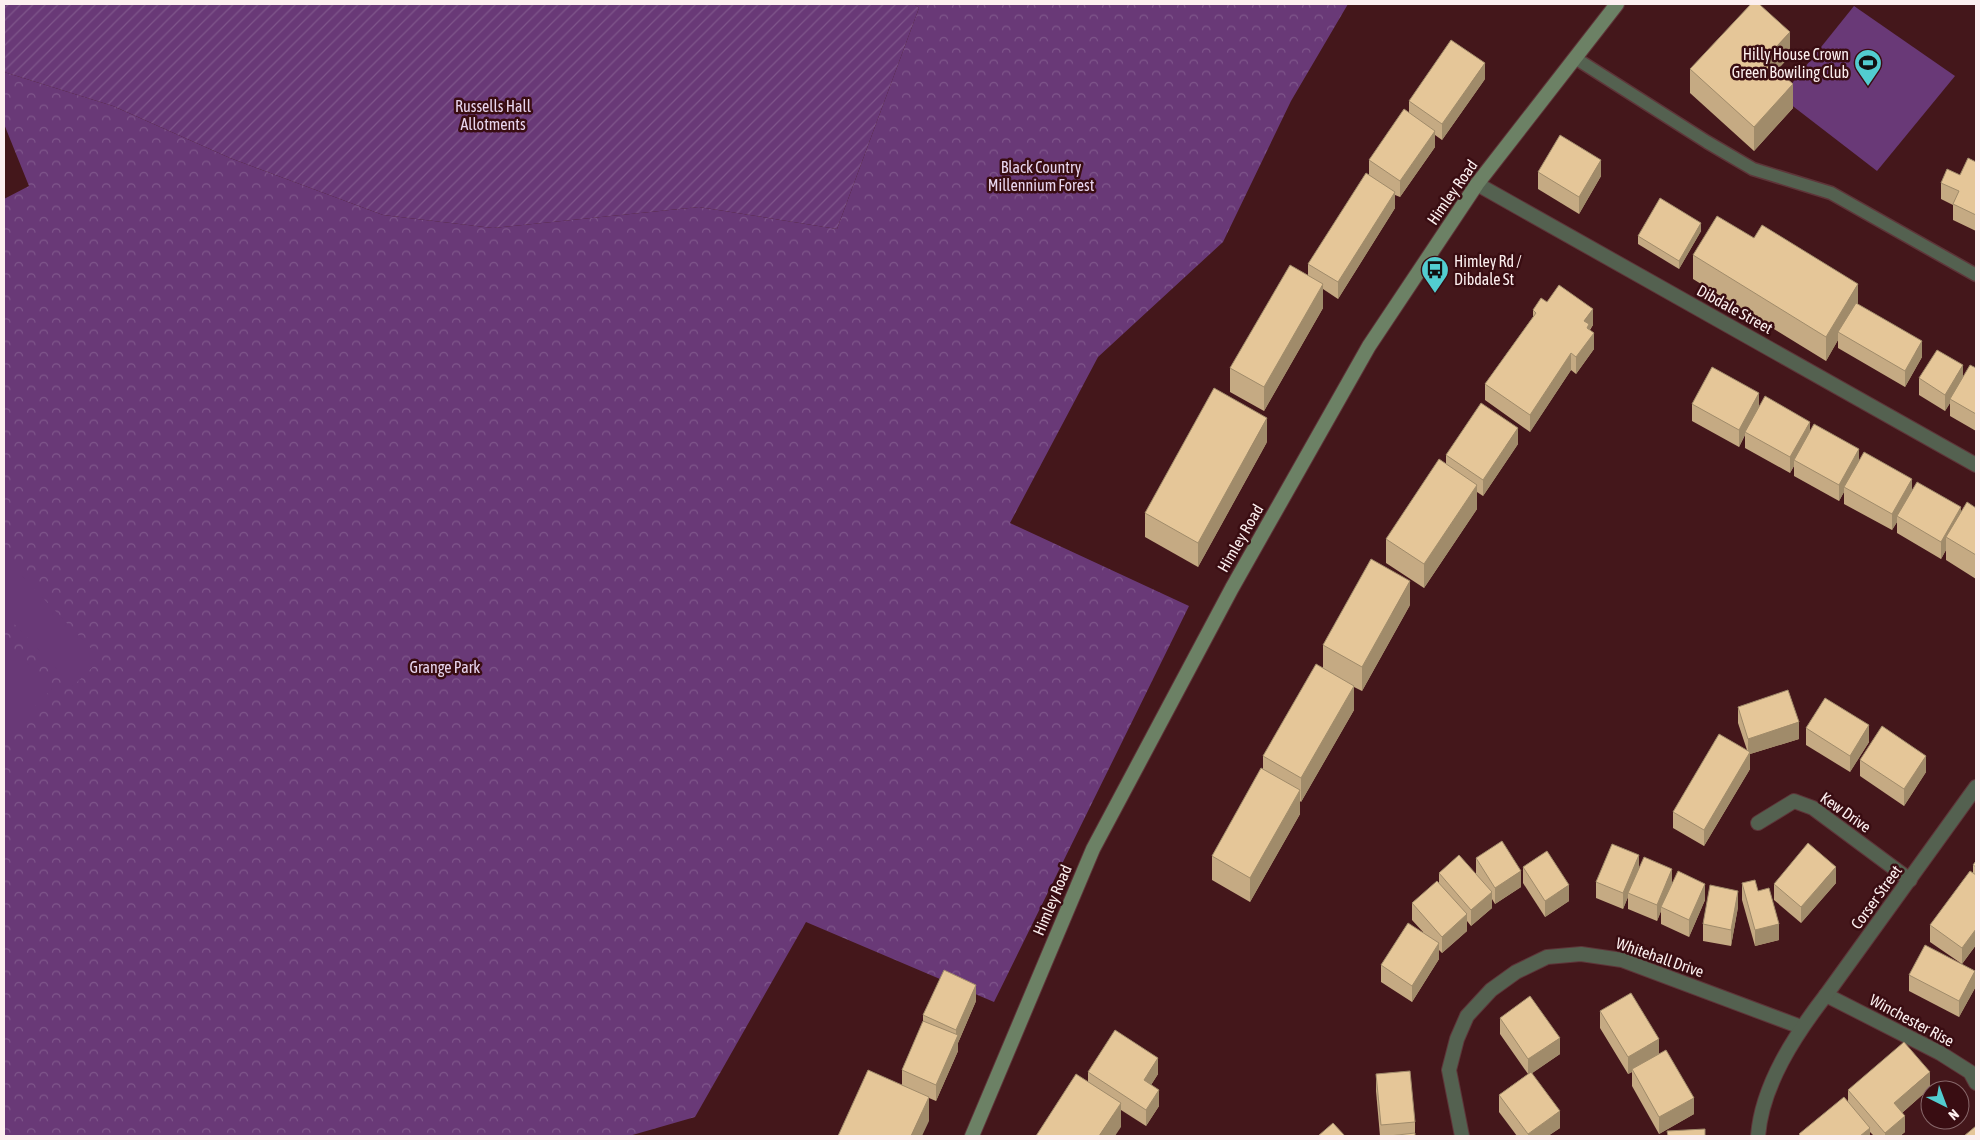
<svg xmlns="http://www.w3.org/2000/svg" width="1980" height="1140" font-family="'Asap Condensed',sans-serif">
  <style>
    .forest { fill: url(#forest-crowns) }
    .garden { fill: url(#garden-furrows) }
    .pitch { fill: #693977 }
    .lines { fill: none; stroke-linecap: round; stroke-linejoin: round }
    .service-casing { stroke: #5e3539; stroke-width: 15 }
    .minor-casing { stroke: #5e3539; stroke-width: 16 }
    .tertiary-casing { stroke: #5e3539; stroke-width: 16 }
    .secondary-casing { stroke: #5e3539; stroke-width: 16 }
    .service { stroke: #546150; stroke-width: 12 }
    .minor { stroke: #546150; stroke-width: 14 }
    .tertiary { stroke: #546150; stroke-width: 14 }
    .secondary { stroke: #6c8165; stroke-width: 14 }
    .wall { fill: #c5aa83 }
    .shaded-wall { fill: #a08b6a }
    .building { fill: #e5c698; stroke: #a08b6a }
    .labels { text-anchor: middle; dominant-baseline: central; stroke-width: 5; stroke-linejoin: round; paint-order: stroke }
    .poi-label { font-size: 16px; fill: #fcefef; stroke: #390d12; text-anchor: end }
    .park-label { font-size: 16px; fill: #e9d6ef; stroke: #390d12 }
    .street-label { font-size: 16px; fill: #fcefef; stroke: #390d12 }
  </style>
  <defs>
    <pattern id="forest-crowns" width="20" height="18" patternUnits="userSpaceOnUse" patternTransform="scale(1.25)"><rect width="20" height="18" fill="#693977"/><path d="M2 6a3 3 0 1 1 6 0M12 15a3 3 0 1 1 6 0" fill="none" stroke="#7f568b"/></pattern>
    <pattern id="garden-furrows" width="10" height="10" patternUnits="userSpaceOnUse" patternTransform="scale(1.25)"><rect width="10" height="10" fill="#693977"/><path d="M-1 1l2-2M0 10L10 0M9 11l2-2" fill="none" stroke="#7f568b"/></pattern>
  </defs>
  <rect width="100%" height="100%" fill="#44171b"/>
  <!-- forest -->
  <path class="forest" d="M914,4H1348L1291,101L1223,242L1098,357L1010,523L1189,606L994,1002L806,922L695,1117L629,1136H4V199L29,186L4,124V72L113,106L230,158L383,215L493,228L699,207L837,229L919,8Z"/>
  <!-- garden -->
  <path class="garden" d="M4,4H914L919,8L837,229L699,207L493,228L383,215L230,158L113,106L4,72Z"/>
  <!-- pitch -->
  <g class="pitch">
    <path d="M1854,6L1955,76L1877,171L1781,97Z"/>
    <path d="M4,557L101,659L73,686L4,613Z"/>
    <path d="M4,639L52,689L4,736Z"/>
  </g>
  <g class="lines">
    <defs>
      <path id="service" d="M1575,58L1707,142L1753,169L1831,193L1976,275"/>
      <g id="minor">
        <path d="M1758,823L1794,801L1813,808L1910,880"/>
        <path d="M1826,995L1940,1053L1970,1072L1976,1083"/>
        <path d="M1462,1136L1449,1070L1457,1039L1467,1016L1491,990L1516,972L1547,957L1581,954L1622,960L1801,1027"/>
        <path d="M1758,1136C1762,1085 1795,1035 1826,995L1976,787"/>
      </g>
      <path id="tertiary" d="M1477,184L1976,465"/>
      <path id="secondary" d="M972,1136L1093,849L1232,588L1369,346L1477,184L1617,4"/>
    </defs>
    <!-- service casing -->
    <use href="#service" class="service-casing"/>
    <!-- minor casing -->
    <use href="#minor" class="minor-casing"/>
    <!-- tertiary casing -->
    <use href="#tertiary" class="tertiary-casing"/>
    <!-- secondary casing -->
    <use href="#secondary" class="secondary-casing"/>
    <!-- service -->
    <use href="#service" class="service"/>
    <!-- minor -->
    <use href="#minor" class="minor"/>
    <!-- tertiary -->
    <use href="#tertiary" class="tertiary"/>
    <!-- secondary -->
    <use href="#secondary" class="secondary"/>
  </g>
  <!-- wall -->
  <g class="wall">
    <path d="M1790,56L1777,70L1793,108L1754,151L1690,93V69Z"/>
    <path d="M1485,79L1442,140L1435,135V147L1400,197L1395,195V208L1338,299L1323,289V308L1264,411L1230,392V368L1308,276V264L1369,175V160L1409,113V101Z"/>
    <path d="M1976,162V231L1953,220V205L1941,199V183L1960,175Z"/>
    <path d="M1538,172L1601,176L1579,214L1538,189Z"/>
    <path d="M1701,231L1679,269L1638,244V236Z"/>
    <path d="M1693,255L1858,304L1922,357L1905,387L1838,348V340L1826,361L1693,279Z"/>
    <path d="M1547,302L1593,325L1590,330L1594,349L1576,374L1571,370L1530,432L1485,400V384L1533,317V310Z"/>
    <path d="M1976,368V431L1950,416V403L1945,411L1919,395V378L1963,377Z"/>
    <path d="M1692,404L1759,406L1810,431L1912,491L1961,511L1976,508V579L1946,560V550L1941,559L1897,533V522L1892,530L1844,504V492L1839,501L1794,476V466L1790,473L1745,448V435L1739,447L1692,421Z"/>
    <path d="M1267,442L1198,567L1145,537V513Z"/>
    <path d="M1518,444L1483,496L1477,492V509L1424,588L1386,563V539L1446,464V455Z"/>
    <path d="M1410,605L1362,691L1354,687V710L1301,802L1300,801V814L1250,902L1212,880V856L1263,769V756L1323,669V645Z"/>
    <path d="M1738,707L1799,739L1750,754V769L1704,846L1673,828V812L1747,750L1738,723Z"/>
    <path d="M1806,728L1869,742L1850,772L1806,745Z"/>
    <path d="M1860,760L1926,772L1904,806L1860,776Z"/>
    <path d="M1476,858L1521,887L1495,904L1492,899V908L1471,926L1467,921V931L1442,953L1439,950V959L1412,1002L1381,982V965L1423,932L1412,920V903L1439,883V873L1476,874Z"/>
    <path d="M1976,861V945L1962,964L1930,942V925L1973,873V865Z"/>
    <path d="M1523,867L1569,901L1545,917L1523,883Z"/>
    <path d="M1639,869L1672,885L1705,900L1689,937L1661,924V911L1657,921L1628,909V897L1623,909L1596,898V882Z"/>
    <path d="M1742,883L1758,891L1779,940L1755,946L1742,900Z"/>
    <path d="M1836,883L1801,923L1774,900V884Z"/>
    <path d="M1738,907L1731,946L1703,941V924Z"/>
    <path d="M1909,975L1975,988L1959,1017L1909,991Z"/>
    <path d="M976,1001L958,1043V1051L936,1101L929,1098V1121L902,1085V1070L923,1022V1015Z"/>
    <path d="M1600,1011L1659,1054L1694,1114L1659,1134L1632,1086V1072L1628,1074L1600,1028Z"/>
    <path d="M1500,1018L1560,1054L1532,1073L1560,1128L1548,1136H1517L1499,1112V1095L1528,1074L1500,1034Z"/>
    <path d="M1088,1072L1158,1074L1151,1085L1159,1106L1146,1126L1121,1110V1127L1088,1082Z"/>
    <path d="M1376,1074L1415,1122V1136H1380L1376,1091Z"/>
    <path d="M1930,1088L1902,1113L1905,1132L1900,1136H1874L1870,1132V1136H1799V1134L1848,1102V1090Z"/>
  </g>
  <!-- shaded-wall -->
  <g class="shaded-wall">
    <path d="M1790,32V56L1765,83V59Z"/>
    <path d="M1485,63V79L1442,140V124Z"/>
    <path d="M1793,84V108L1754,151V127Z"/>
    <path d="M1435,131V147L1400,197V181Z"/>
    <path d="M1601,160V176L1579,214V197Z"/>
    <path d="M1395,192V208L1338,299V282Z"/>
    <path d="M1701,223V231L1679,269V261Z"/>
    <path d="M1323,284V308L1264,411V387Z"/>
    <path d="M1858,284V308L1838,332V340L1826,361V337Z"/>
    <path d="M1593,309V325L1589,330L1594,333V349L1576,374V357L1584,321Z"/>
    <path d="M1922,341V357L1905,387V371Z"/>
    <path d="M1571,353V370L1530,432V415Z"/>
    <path d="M1963,365V382L1950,399V403L1945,411V395Z"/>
    <path d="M1759,393V409L1745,432V435L1739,447V430Z"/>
    <path d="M1267,418V442L1198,567V543Z"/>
    <path d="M1810,422V438L1794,460V466L1790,473V457Z"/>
    <path d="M1518,428V444L1483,496V480Z"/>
    <path d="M1859,449V465L1844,487V492L1839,501V485Z"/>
    <path d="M1912,479V495L1897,516V522L1892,530V514Z"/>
    <path d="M1477,485V509L1424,588V564Z"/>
    <path d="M1961,507V524L1946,537V550L1941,559V542Z"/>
    <path d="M1410,581V605L1362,691V667Z"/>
    <path d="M1354,686V710L1301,802V778Z"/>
    <path d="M1799,722V739L1750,754V769L1704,846V830L1748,755V739Z"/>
    <path d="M1869,725V742L1850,772V756Z"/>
    <path d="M1926,756V772L1904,806V789Z"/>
    <path d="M1300,790V814L1250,902V878Z"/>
    <path d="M1639,855V871L1628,893V897L1623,909V893Z"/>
    <path d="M1836,867V883L1801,923V907Z"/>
    <path d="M1672,869V886L1661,907V911L1657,921V905Z"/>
    <path d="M1521,871V887L1495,904V888Z"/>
    <path d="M1705,884V900L1689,937V920Z"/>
    <path d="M1569,885V901L1545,917V901Z"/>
    <path d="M1738,891V907L1731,946V930Z"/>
    <path d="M1492,892V908L1471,926V910Z"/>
    <path d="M1467,914V931L1442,953V937Z"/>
    <path d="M1779,924V940L1755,946V930Z"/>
    <path d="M1976,929V945L1962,964V948Z"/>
    <path d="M1439,943V959L1412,1002V986Z"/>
    <path d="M1975,971V988L1959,1017V1001Z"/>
    <path d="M976,985V1001L958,1043V1051L936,1101V1085L956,1039V1030Z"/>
    <path d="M1560,1038V1054L1528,1076V1059Z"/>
    <path d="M1659,1039V1055L1632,1069V1072L1628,1074V1057Z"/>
    <path d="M1158,1058V1074L1144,1096V1080Z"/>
    <path d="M1930,1072V1088L1894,1120V1103Z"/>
    <path d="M1159,1090V1106L1146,1126V1110Z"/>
    <path d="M929,1097V1121L922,1136H911Z"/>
    <path d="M1694,1098V1114L1659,1134V1117Z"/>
    <path d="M1121,1103V1127L1115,1136H1099Z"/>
    <path d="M1560,1111V1128L1548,1136H1528V1134Z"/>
    <path d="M1905,1116V1132L1900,1136H1885V1133Z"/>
    <path d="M1870,1128V1136H1860Z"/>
  </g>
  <!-- building -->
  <g class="building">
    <path d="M1751,4H1759L1790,32L1765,59L1793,84L1754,127L1690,69Z"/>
    <path d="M1451,40L1485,63L1442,124L1409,101Z"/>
    <path d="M1404,109L1435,131L1400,181L1369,160Z"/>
    <path d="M1560,135L1601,160L1579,197L1538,172Z"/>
    <path d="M1968,158L1976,162V215L1953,204L1959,191L1941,183L1947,169L1960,175Z"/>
    <path d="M1366,173L1395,192L1338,282L1308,264Z"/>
    <path d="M1660,198L1701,223L1679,261L1638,236Z"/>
    <path d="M1717,216L1754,238L1762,225L1858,284L1826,337L1693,255Z"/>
    <path d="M1290,265L1323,284L1264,387L1230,368Z"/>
    <path d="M1559,285L1593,309L1584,321L1589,324L1587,328L1594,333L1576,357L1571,353L1530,415L1485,384L1536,313L1533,310L1541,298L1547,302Z"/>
    <path d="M1856,303L1922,341L1905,371L1838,332Z"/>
    <path d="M1937,350L1963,365L1945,395L1919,378Z"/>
    <path d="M1970,365L1976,368V414L1950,399Z"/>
    <path d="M1712,367L1759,393L1739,430L1692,404Z"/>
    <path d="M1214,388L1267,418L1198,543L1145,513Z"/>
    <path d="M1765,396L1810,422L1790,457L1745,432Z"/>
    <path d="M1481,403L1518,428L1483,480L1446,455Z"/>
    <path d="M1814,424L1859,449L1839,485L1794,460Z"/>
    <path d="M1864,452L1912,479L1892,514L1844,487Z"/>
    <path d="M1439,459L1477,485L1424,564L1386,539Z"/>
    <path d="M1917,482L1961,507L1941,542L1897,516Z"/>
    <path d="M1967,502L1976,508V555L1946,537Z"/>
    <path d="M1371,559L1410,581L1362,667L1323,645Z"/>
    <path d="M1316,664L1354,686L1301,778L1263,756Z"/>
    <path d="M1788,690L1799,722L1748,739L1738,707Z"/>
    <path d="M1825,698L1869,725L1850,756L1806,728Z"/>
    <path d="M1882,726L1926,756L1904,789L1860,760Z"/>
    <path d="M1719,734L1750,752L1704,830L1673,812Z"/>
    <path d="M1261,768L1300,790L1250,878L1212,856Z"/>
    <path d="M1502,841L1521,871L1495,888L1476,858Z"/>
    <path d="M1808,843L1836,867L1801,907L1774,884Z"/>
    <path d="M1612,844L1639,855L1623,893L1596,882Z"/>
    <path d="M1547,851L1569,885L1545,901L1523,867Z"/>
    <path d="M1459,855L1492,892L1471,910L1439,873Z"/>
    <path d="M1644,857L1672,869L1657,905L1628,893Z"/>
    <path d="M1976,861V867L1973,865Z"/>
    <path d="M1678,871L1705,884L1689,920L1661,907Z"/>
    <path d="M1970,871L1976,875V929L1962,948L1930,925Z"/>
    <path d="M1755,880L1758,891L1769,888L1779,924L1755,930L1742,883Z"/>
    <path d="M1437,881L1467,914L1442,937L1412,903Z"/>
    <path d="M1710,885L1738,891L1731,930L1703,924Z"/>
    <path d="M1408,923L1439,943L1412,986L1381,965Z"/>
    <path d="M1925,945L1975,971L1959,1001L1909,975Z"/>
    <path d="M944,970L976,985L956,1030L923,1015Z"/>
    <path d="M1631,993L1659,1039L1628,1057L1600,1011Z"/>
    <path d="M1530,996L1560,1038L1528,1059L1500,1018Z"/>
    <path d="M923,1021L958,1035L936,1085L902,1070Z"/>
    <path d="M1115,1030L1158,1058L1144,1080L1159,1090L1146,1110L1088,1072Z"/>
    <path d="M1904,1042L1930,1072L1894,1103L1905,1116L1885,1133L1848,1090Z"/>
    <path d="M1666,1050L1694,1098L1659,1117L1632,1069Z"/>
    <path d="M868,1070L929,1097L911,1136H838Z"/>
    <path d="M1410,1071L1415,1122L1381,1125L1376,1074Z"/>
    <path d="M1531,1072L1560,1111L1528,1134L1499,1095Z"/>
    <path d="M1076,1074L1121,1103L1099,1136H1036Z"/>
    <path d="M1844,1097L1870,1128L1860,1136H1801L1799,1134Z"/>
    <path d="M1333,1123L1345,1136H1318Z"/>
    <path d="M1976,1126V1136H1964Z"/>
    <path d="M1705,1129V1136H1668L1667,1131Z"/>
    <path d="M1415,1133V1136H1389Z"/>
  </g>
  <!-- icons -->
  <defs>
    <symbol id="stadium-pin" viewBox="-11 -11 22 30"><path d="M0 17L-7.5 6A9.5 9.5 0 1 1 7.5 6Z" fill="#52cdd0" stroke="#390d12"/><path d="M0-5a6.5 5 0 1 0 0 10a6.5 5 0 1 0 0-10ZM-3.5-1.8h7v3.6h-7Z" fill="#111"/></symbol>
    <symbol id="bus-pin" viewBox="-11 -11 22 30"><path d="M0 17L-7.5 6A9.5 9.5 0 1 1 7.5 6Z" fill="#52cdd0" stroke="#390d12"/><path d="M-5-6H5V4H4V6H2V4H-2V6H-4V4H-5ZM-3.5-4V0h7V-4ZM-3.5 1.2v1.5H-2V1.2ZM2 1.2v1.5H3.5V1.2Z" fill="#111"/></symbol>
  </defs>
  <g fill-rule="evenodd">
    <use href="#stadium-pin" x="1852" y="47" width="32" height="43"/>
    <use href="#bus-pin" x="1419" y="254" width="32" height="43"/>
  </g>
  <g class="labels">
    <!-- poi labels -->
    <g class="poi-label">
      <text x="1849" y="54">Hilly House Crown<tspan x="1849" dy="18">Green Bowiling Club</tspan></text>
      <text x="1454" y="261" text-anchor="start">Himley Rd /<tspan x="1454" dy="18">Dibdale St</tspan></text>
    </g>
    <!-- park labels -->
    <g class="park-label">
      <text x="493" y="106">Russells Hall<tspan x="493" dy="18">Allotments</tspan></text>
      <text x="1041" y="167">Black Country<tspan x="1041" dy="18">Millennium Forest</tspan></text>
      <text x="445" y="667">Grange Park</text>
    </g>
    <!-- street labels -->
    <g class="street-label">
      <text transform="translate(1452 192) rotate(-55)">Himley Road</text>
      <text transform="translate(1735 309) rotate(29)">Dibdale Street</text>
      <text transform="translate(1240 538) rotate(-60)">Himley Road</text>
      <text transform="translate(1846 812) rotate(35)">Kew Drive</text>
      <text transform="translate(1876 897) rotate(-54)">Corser Street</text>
      <text transform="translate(1052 900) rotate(-67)">Himley Road</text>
      <text transform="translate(1660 957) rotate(19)">Whitehall Drive</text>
      <text transform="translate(1912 1020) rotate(28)">Winchester Rise</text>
    </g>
  </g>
  <!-- border -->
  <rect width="1980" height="1140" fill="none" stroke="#fcefef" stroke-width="10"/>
  <!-- north arrow -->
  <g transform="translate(1945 1105) rotate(138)"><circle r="24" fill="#390d12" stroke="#87676a"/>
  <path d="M0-4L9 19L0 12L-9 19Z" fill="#52cdd0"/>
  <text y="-8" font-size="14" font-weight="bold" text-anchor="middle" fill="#fcefef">N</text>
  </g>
</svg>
